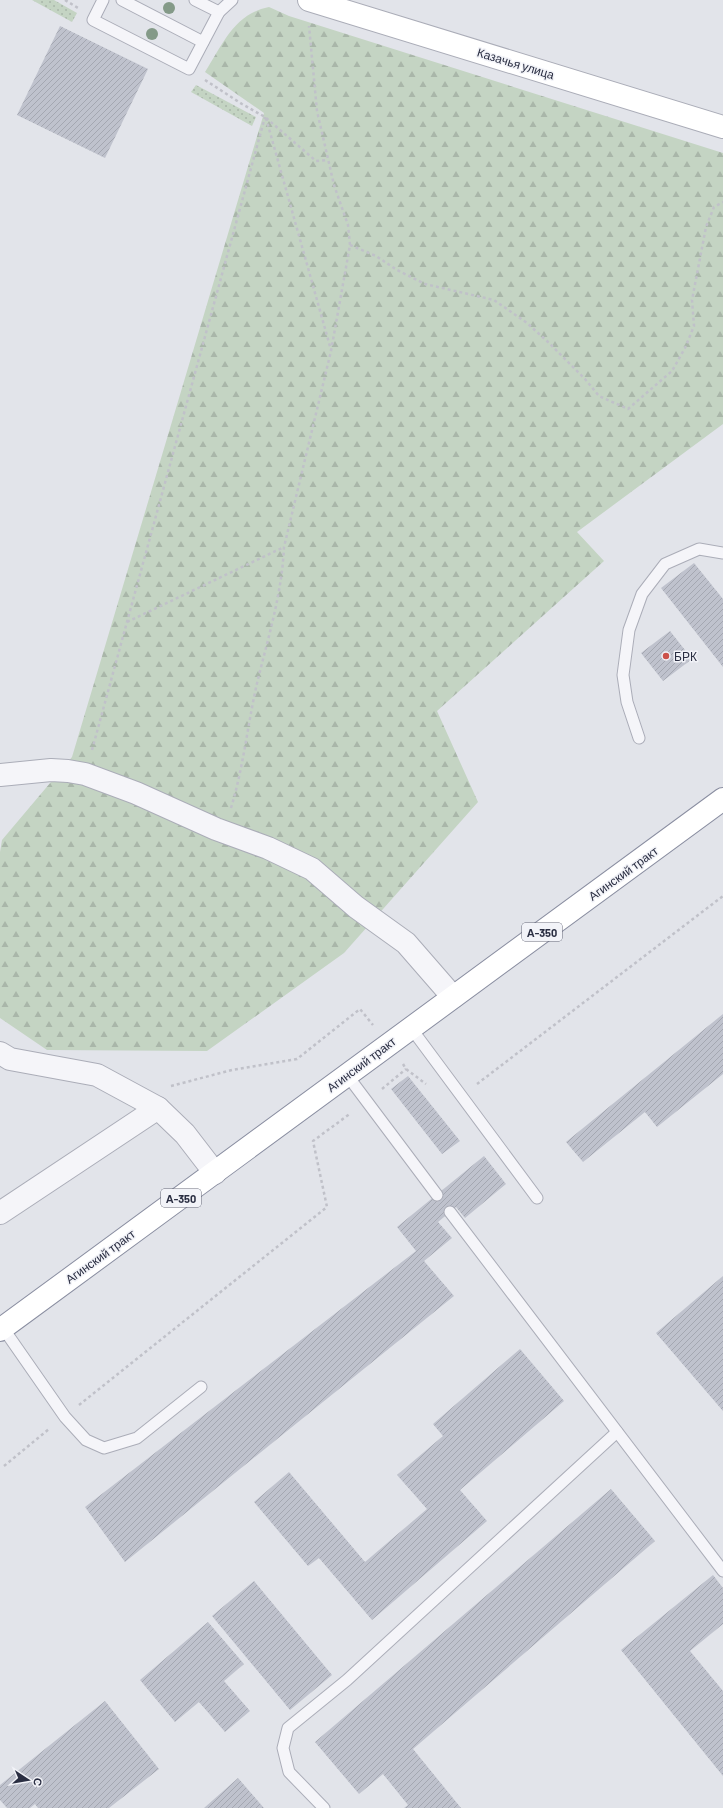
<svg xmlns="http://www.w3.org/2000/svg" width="723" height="1808" font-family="Barlow,sans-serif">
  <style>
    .grass { fill: url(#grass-dots) }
    .forest { fill: url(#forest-firs) }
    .building { fill: url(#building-hatch) }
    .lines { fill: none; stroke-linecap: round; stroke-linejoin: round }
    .lane-casing { stroke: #abadb8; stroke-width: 13 }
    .street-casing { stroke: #abadb8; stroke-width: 24 }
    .secondary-casing { stroke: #abadb8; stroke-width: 24 }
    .highway-casing { stroke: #8a8ea1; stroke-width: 24 }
    .path { stroke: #c0c1c9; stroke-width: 2.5; stroke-dasharray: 3 3; stroke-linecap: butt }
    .lane { stroke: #f5f5f9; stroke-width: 11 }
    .street { stroke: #f5f5f9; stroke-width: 22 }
    .secondary { stroke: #fff; stroke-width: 22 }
    .highway { stroke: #fff; stroke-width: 22 }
    .tree { fill: #849a88 }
    .poi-dot { fill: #cc514a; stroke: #f2f3f8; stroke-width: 1.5 }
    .labels { text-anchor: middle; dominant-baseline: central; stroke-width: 3; stroke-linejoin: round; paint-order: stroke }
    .shield { fill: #f2f3f8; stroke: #666979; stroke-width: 1 }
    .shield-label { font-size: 11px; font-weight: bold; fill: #2a2e42 }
    .street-label { font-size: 12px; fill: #2a2e42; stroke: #f2f3f8 }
    .poi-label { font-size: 12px; fill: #2a2e42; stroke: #f2f3f8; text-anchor: start }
  </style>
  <defs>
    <pattern id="grass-dots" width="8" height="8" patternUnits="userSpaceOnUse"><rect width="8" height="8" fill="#c4d4c3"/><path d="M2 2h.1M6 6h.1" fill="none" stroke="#a9b6a9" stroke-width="1.8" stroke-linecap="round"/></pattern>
    <pattern id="forest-firs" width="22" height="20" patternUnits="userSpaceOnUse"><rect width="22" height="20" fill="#c4d4c3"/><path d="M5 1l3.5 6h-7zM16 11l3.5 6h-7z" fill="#a9b6a9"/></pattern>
    <pattern id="building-hatch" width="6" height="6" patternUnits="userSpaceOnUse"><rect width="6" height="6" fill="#bfc2cd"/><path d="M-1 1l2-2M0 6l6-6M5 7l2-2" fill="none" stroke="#a4a7b1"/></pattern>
  </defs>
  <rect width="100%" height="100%" fill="#e2e4ea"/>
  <!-- grass -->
  <g class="grass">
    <path d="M32,0H54L77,13L72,22Z"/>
    <path d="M196,85L256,117L252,126L191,92Z"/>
  </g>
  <!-- forest -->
  <path class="forest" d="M269,7L289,16L723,153V424L577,532L604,561L437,711L478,802L344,953L207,1051L47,1050L0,1018V852L2,840L72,757L264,113L205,72C223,44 234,14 269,7Z"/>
  <!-- building -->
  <g class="building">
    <path d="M60,26L148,69L105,158L17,115Z"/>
    <path d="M694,563L723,599V667L661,588Z"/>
    <path d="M670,631L692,659L663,681L641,653Z"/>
    <path d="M723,1014V1074L657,1127L645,1112L583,1162L566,1142Z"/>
    <path d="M408,1076L460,1141L442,1154L391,1089Z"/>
    <path d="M484,1156L506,1184L465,1218L456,1207L438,1222L452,1238L424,1261L454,1296L125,1562L85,1507L416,1251L397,1227Z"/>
    <path d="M723,1276V1411L656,1333Z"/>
    <path d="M520,1349L564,1401L460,1490L487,1521L372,1620L319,1558L308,1566L254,1502L289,1472L365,1562L427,1509L397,1475L443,1436L433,1424Z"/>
    <path d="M611,1489L655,1541L413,1749L461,1808H404L408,1805L383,1774L359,1794L315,1742Z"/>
    <path d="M713,1575L723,1588V1624L690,1651L723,1691V1776L621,1650Z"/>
    <path d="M254,1581L332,1675L290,1710L212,1616Z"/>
    <path d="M208,1622L244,1664L224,1681L250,1711L225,1732L199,1702L175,1722L140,1680Z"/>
    <path d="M105,1701L159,1769L109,1808H38L35,1804L30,1808H7L0,1800V1785Z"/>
    <path d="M238,1778L264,1808H204Z"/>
  </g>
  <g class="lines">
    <defs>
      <g id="lane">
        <path d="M103,0L93,20L189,69L219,12L232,0"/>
        <path d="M122,0L203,42"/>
        <path d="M195,0L219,12"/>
        <path d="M639,738L627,702L623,675L629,630L642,594L665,564L699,549L723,553"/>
        <path d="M411,1028L537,1198"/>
        <path d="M347,1075L437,1195"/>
        <path d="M450,1212L723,1571"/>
        <path d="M3,1328L65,1417L86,1440L104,1448L137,1438L201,1387"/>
        <path d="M324,1808L289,1772L283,1748L288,1728L347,1680L617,1432"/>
      </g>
      <g id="street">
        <path d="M0,775L51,770L68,771L85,774L136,793L216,829L268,848L312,869L356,907L406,943L453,997"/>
        <path d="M0,1053L10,1059L97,1075L158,1108"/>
        <path d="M0,1213L158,1108L185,1134L215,1173"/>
      </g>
      <path id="secondary" d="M309,0L723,127"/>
      <path id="highway" d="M0,1330L723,799"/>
    </defs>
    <!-- lane casing -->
    <use href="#lane" class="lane-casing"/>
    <!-- street casing -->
    <use href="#street" class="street-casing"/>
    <!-- secondary casing -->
    <use href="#secondary" class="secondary-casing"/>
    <!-- highway casing -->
    <use href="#highway" class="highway-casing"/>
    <!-- path -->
    <g class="path">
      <path d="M65,0L78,8"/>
      <path d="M205,80L242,104L265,117L316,161L327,160"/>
      <path d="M266,118L331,350"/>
      <path d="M350,245L376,256L397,270L425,284L494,300L527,323L547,341L585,379L599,396L628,409L672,371L685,348L694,326L692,300L706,227L714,207L723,202"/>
      <path d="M127,622L284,547"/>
      <path d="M92,750L265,117"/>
      <path d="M231,808C244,765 248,721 258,679C269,635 282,592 284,547L331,351L350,245L348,225L334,185L317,111L309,26"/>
      <path d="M403,1064L406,1069L426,1084"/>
      <path d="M477,1084L723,896"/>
      <path d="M171,1086L232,1070L297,1059L360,1009L373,1025"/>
      <path d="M382,1089L406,1069"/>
      <path d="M79,1405L327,1207L313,1141L351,1113"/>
      <path d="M4,1466L49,1429"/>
    </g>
    <!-- lane -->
    <use href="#lane" class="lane"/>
    <!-- street -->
    <use href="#street" class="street"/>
    <!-- secondary -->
    <use href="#secondary" class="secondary"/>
    <!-- highway -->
    <use href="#highway" class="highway"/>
  </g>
  <!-- trees -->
  <g class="tree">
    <circle cx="169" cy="8" r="6"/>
    <circle cx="152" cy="34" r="6"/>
  </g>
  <!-- markers -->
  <circle class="poi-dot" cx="666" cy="656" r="4"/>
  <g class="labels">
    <!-- shield labels -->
    <g class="shield">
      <rect x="522" y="923" width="40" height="18" rx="3"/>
      <rect x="161" y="1189" width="40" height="18" rx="3"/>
    </g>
    <g class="shield-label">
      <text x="542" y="932">А-350</text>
      <text x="181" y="1198">А-350</text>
    </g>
    <!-- street labels -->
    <g class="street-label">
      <text transform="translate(516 63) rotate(17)">Казачья улица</text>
      <text transform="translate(623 873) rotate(-36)">Агинский тракт</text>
      <text transform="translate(361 1064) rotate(-37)">Агинский тракт</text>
      <text transform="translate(100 1256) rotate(-36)">Агинский тракт</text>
    </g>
    <!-- poi labels -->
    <g class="poi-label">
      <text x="674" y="656">БРК</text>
    </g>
  </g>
  <!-- north arrow -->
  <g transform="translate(28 1780) rotate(102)" stroke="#f2f3f8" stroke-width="3" paint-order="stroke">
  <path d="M0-3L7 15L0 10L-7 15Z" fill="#2a2e42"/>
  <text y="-6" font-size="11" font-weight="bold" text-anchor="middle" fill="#2a2e42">С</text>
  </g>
</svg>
